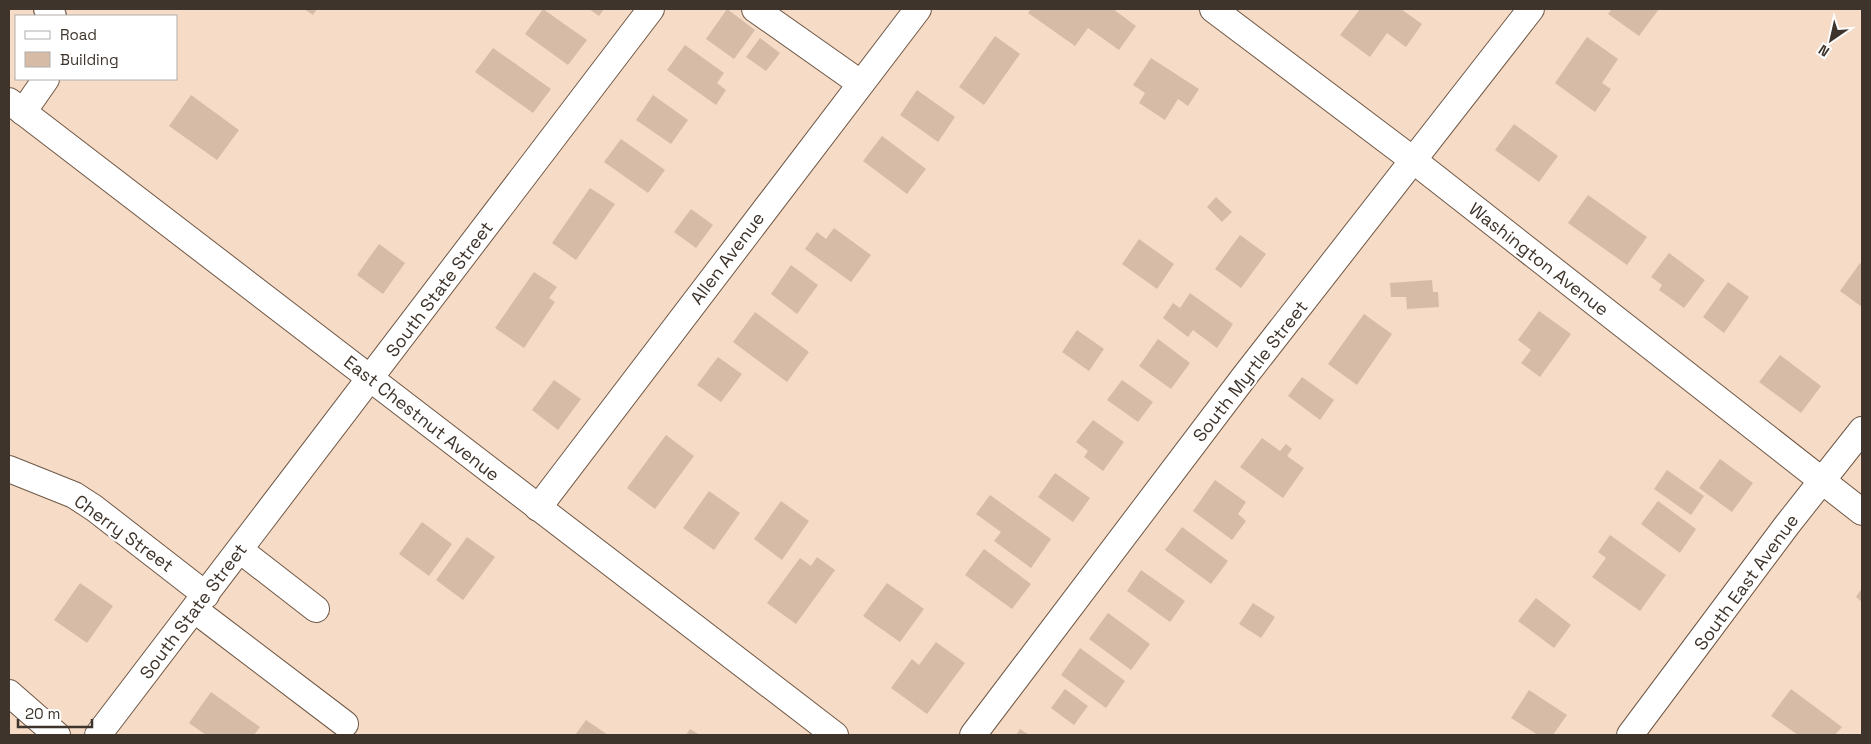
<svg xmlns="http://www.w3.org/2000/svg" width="1871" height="744" font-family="'Space Grotesk',sans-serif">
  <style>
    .building { fill: #d6bca7 }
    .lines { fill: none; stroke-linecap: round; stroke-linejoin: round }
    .minor-casing { stroke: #6f5846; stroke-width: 28 }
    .minor { stroke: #fff; stroke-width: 26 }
    .labels { text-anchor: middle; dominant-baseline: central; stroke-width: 4.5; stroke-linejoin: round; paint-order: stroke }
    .street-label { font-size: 18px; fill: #3e342b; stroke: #fff }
  </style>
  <rect width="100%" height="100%" fill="#f6dbc6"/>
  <!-- building -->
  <g class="building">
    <path d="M304,9H317L313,15Z"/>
    <path d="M543,9L587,40L568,65L525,34Z"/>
    <path d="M589,9H604L599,16Z"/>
    <path d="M727,9L755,30L734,59L706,39Z"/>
    <path d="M1031,9H1113L1136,26L1119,50L1088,28L1075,46L1028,13Z"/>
    <path d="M1360,9H1401L1422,24L1406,47L1387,33L1370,57L1340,35Z"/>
    <path d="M1612,9H1659L1639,36L1608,14Z"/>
    <path d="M995,36L1020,54L984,105L959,87Z"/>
    <path d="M1587,37L1618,59L1602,83L1611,89L1595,112L1555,83Z"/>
    <path d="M760,38L780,53L766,71L746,57Z"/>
    <path d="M685,45L724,73L717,83L726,90L716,105L667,70Z"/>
    <path d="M493,48L551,89L533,113L475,72Z"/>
    <path d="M1151,58L1199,89L1188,106L1178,99L1165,120L1139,103L1145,93L1133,85Z"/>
    <path d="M917,90L955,117L938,142L900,115Z"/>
    <path d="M191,95L239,130L217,160L169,126Z"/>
    <path d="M653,95L688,120L671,144L636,120Z"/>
    <path d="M1514,124L1558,156L1539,182L1495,150Z"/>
    <path d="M882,136L926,169L907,194L863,161Z"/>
    <path d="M621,139L665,170L648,193L604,162Z"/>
    <path d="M590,188L615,204L576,260L552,243Z"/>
    <path d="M1588,195L1647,237L1627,265L1568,223Z"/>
    <path d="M1216,197L1232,212L1222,222L1207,207Z"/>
    <path d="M691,209L713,225L696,248L674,232Z"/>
    <path d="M834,228L871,255L851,282L805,249L817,232L826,239Z"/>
    <path d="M1240,235L1266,254L1241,288L1215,269Z"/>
    <path d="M1139,239L1174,264L1157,289L1122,264Z"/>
    <path d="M379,244L405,263L383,294L357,275Z"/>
    <path d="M1669,253L1705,280L1684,308L1659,290L1662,285L1651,277Z"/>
    <path d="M1860,263L1862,265V307L1840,291Z"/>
    <path d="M791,265L818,285L797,314L771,294Z"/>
    <path d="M534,272L557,287L549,298L555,302L524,348L495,328Z"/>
    <path d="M1432,280L1433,292H1438L1439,307L1407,309L1406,297H1391L1390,283Z"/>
    <path d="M1728,282L1749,297L1724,333L1703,317Z"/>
    <path d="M1190,293L1233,324L1217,348L1193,330L1188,337L1163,318L1173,303L1180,308Z"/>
    <path d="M1539,311L1571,334L1540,377L1521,363L1531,350L1518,340Z"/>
    <path d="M755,312L809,352L787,382L733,342Z"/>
    <path d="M1364,314L1392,334L1357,385L1328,364Z"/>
    <path d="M1077,330L1104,349L1089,371L1062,352Z"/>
    <path d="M1158,339L1190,363L1171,389L1139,366Z"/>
    <path d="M1780,355L1821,386L1801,413L1759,382Z"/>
    <path d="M718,357L742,374L721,402L697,385Z"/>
    <path d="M1302,377L1334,400L1320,420L1288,396Z"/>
    <path d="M554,380L581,399L558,430L532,410Z"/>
    <path d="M1122,380L1153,402L1138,422L1107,400Z"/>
    <path d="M1093,420L1124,442L1103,471L1084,457L1088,451L1076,442Z"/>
    <path d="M666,435L694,456L655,509L627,488Z"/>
    <path d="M1262,438L1280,451L1286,444L1292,449L1287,456L1304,468L1283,498L1240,467Z"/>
    <path d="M1720,459L1753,483L1732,512L1699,488Z"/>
    <path d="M1667,470L1704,496L1691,515L1654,489Z"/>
    <path d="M1055,473L1090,498L1073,522L1038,497Z"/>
    <path d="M1215,480L1246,502L1238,514L1246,521L1232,540L1193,511Z"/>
    <path d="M709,491L740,513L714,550L683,528Z"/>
    <path d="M990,495L1051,539L1031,568L994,541L1001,532L976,514Z"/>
    <path d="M781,501L809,521L782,560L754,539Z"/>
    <path d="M1658,501L1696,529L1680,553L1641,524Z"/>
    <path d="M422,522L452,544L429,576L399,554Z"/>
    <path d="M1182,527L1228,561L1211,584L1165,550Z"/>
    <path d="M1610,535L1666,575L1640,611L1592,577L1606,558L1598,552Z"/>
    <path d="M467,537L495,557L463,600L436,580Z"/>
    <path d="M984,549L1031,584L1012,609L965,575Z"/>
    <path d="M817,557L835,570L796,624L767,603L800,558L811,566Z"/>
    <path d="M1141,570L1185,601L1170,622L1127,591Z"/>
    <path d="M80,583L113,606L87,643L54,620Z"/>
    <path d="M887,583L924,609L900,642L863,616Z"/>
    <path d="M1862,588V602L1856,597Z"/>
    <path d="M1536,598L1571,625L1554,648L1518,621Z"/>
    <path d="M1253,603L1275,617L1261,638L1239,624Z"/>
    <path d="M1108,613L1150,644L1131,670L1089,639Z"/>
    <path d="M936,642L965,663L927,714L891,688L912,659L919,665Z"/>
    <path d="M1080,648L1125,681L1106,708L1061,675Z"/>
    <path d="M1065,689L1088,706L1074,725L1051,708Z"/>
    <path d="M1791,689L1842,727L1835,735H1798L1771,716Z"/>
    <path d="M1529,690L1567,715L1553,735H1538L1511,718Z"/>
    <path d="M211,692L260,727L254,735H206L189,723Z"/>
    <path d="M586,720L608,735H575Z"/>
    <path d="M690,729L700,735H686Z"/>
    <path d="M1020,729L1029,735H1016Z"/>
  </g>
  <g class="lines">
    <defs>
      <g id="minor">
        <path d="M47,9L53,16"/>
        <path d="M755,9L860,83"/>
        <path d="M1213,9L1413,160L1862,512"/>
        <path d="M9,101L835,735"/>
        <path d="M23,112L46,79"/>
        <path d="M9,469L74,495L94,508L206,595"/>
        <path d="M538,508L918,9"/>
        <path d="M240,550L316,609"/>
        <path d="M195,610L345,724"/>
        <path d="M9,693L57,735"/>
        <path d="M98,735L651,9"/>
        <path d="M973,735L1244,377L1531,9"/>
        <path d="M1630,735L1787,525L1862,430"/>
      </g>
    </defs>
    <!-- minor casing -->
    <use href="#minor" class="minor-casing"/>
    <!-- minor -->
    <use href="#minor" class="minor"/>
  </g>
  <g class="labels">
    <!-- street labels -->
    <g class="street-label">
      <text transform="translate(727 258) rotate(-53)">Allen Avenue</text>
      <text transform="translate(1539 259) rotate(38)">Washington Avenue</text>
      <text transform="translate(439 289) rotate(-53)">South State Street</text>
      <text transform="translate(1250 371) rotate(-52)">South Myrtle Street</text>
      <text transform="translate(422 418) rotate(38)">East Chestnut Avenue</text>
      <text transform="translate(124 533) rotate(36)">Cherry Street</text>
      <text transform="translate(1746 582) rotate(-54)">South East Avenue</text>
      <text transform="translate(193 611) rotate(-53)">South State Street</text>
    </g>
  </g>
  <!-- border -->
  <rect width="1871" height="744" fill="none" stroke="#3e342b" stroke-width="20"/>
  <!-- legend -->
  <rect x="15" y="15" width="162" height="65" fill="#ffffff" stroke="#b2aeaa"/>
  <rect x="25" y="31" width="25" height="8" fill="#ffffff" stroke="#b2aeaa"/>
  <text x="60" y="40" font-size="15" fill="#3e342b">Road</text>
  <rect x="25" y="52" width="25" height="15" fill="#d6bca7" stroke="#b2aeaa"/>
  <text x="60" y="65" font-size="15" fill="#3e342b">Building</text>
  <!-- north arrow -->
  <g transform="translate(1831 40) rotate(214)" stroke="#ffffff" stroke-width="4" paint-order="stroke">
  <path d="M0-4L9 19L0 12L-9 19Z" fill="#3e342b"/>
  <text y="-8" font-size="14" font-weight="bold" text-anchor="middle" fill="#3e342b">N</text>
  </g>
  <!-- scale -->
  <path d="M18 719v8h74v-8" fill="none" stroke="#3e342b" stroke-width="2.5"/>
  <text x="25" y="719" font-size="15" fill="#3e342b" stroke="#ffffff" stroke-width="4" paint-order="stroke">20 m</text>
</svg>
